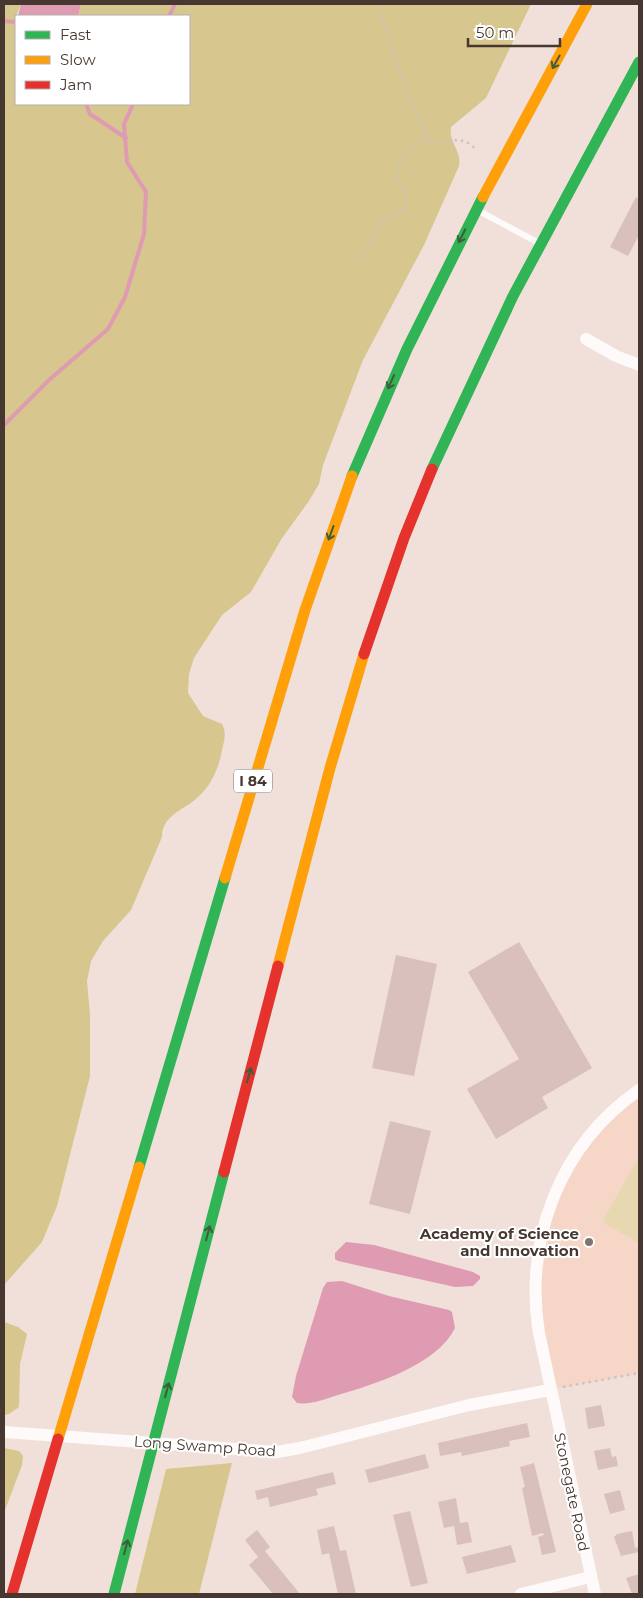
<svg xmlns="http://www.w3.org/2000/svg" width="643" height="1598" font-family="Montserrat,sans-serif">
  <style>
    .built { fill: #f5d6c7 }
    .green { fill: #e7d8b2 }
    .forest { fill: #d7c68e }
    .water { fill: #de9bb2 }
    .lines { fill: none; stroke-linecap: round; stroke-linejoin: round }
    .stream { stroke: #de9bb2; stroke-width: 4 }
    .building { fill: #d9c0bc }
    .path { stroke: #cac4c1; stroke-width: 2.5; stroke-dasharray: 2.5 4; stroke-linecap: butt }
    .lane { stroke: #fdfaf9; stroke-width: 6 }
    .street { stroke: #fdfaf9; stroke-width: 12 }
    .fast { stroke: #30b455; stroke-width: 11 }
    .slow { stroke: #ff9f0a; stroke-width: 11 }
    .jam { stroke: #e5322d; stroke-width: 11 }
    .oneway { stroke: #3f5d3c }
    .poi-dot { fill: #82736c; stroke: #fff; stroke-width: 2 }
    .labels { text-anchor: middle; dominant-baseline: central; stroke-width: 4; stroke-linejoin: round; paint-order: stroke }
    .shield { fill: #fff; stroke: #7e746f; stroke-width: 1 }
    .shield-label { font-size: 14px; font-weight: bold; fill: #463831 }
    .poi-label { font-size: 15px; font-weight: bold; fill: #463831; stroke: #fff; text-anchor: end }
    .street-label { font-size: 15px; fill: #463831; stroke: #fff }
  </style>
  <rect width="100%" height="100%" fill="#f0e0d9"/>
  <!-- built -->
  <path class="built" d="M639,1090V1373L550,1390L535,1269L570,1164Z"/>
  <!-- green -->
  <path class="green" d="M639,1157V1243L602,1222Z"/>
  <!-- forest -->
  <g class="forest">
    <path d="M4,4H21L16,16V104H189V16H78L81,4H531L486,98L451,127C448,142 462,150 459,166L424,245L363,360L323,465L319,484L309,501L282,538L251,592L222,615L194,658L189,674L188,693L203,716L222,724C227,733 224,741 222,750C219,768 211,786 197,798C184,810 162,815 162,837L131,910L103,941L91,961L87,981L90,1015V1076L57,1206L42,1242L4,1285Z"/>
    <path d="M4,1322L18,1327L27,1334L20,1364L19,1407L9,1414L4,1415Z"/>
    <path d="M4,1448L19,1451L23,1456L22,1465L4,1513Z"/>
    <path d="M232,1463L199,1594H135L166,1469Z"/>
  </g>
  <!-- water -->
  <g class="water">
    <path d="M21,4H81L78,16H18Z"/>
    <path d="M346,1242L374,1245L473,1272L480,1276V1279L473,1286L455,1287L338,1261L335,1259V1253Z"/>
    <path d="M342,1281L389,1296L449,1310L452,1312L455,1328C437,1365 375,1384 338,1395C325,1399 311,1405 297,1403L292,1397L296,1376L323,1288L327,1282Z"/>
  </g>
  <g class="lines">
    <!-- stream -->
    <g class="stream">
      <path d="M169,16L175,4"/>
      <path d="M4,21L16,22"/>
      <path d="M86,104L90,114L126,138"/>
      <path d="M4,425L49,380L108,329L125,297L144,234L146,192L127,162L124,124L133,104"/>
    </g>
  </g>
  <!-- building -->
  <g class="building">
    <path d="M636,197L639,199V235L628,256L610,247Z"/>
    <path d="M519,942L592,1068L542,1097L548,1108L496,1139L467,1089L519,1059L468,972Z"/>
    <path d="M396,955L437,964L414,1076L372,1068Z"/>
    <path d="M390,1121L431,1131L410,1214L369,1204Z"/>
    <path d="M601,1405L605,1426L588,1429L585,1408Z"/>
    <path d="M527,1423L530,1437L509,1441L510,1446L462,1456L461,1452L440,1456L438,1443Z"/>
    <path d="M610,1448L612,1457L616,1456L618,1466L598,1470L594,1451Z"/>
    <path d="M425,1454L429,1468L369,1483L365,1470Z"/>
    <path d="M534,1463L556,1552L542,1555L538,1537L544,1535L543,1533L532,1536L522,1488L525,1487L520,1467Z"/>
    <path d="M333,1472L336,1484L316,1489L318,1495L270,1507L268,1497L257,1500L255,1491Z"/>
    <path d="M620,1490L625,1510L610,1514L604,1494Z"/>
    <path d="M456,1498L460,1523L468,1522L472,1542L457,1545L454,1526L444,1528L438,1502Z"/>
    <path d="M410,1511L428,1583L411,1587L393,1515Z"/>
    <path d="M334,1526L340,1551L346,1550L356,1594H338L329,1553L322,1555L317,1530Z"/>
    <path d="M257,1530L270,1547L265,1551L300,1594H273L249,1565L258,1557L245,1540Z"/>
    <path d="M632,1531L635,1548L639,1547V1552L621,1556L614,1537L617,1534Z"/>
    <path d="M511,1545L516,1562L467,1574L462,1557Z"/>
    <path d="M639,1574V1594H632L626,1578Z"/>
  </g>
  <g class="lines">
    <!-- path -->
    <g class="path">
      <path d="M377,4L404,83L427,139"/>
      <path d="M362,258L385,217L402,211C412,189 399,191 397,174C396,159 415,144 427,139L436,144C452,140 465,136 476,150"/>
      <path d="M563,1387L639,1373"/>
    </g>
    <!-- lane -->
    <path class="lane" d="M479,211L537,242"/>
    <!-- street -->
    <g class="street">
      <path d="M586,339L616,356L639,365"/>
      <path d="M4,1432L277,1452L300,1448L469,1405L550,1390"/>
      <path d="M521,1594L590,1577"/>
      <path d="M595,1594L539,1333C524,1239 560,1145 639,1090"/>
    </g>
    <!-- fast -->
    <g class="fast">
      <path d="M432,469L513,296L639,62"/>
      <path d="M352,476L407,349L483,197"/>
      <path d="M139,1167L225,878"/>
      <path d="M114,1594L224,1172"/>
    </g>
    <!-- slow -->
    <g class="slow">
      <path d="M483,197L587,4"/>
      <path d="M225,878L305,610L352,476"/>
      <path d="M278,966L330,768L364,654"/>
      <path d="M58,1439L139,1167"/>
    </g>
    <!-- jam -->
    <g class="jam">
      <path d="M364,654L404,538L432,469"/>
      <path d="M224,1172L278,966"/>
      <path d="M12,1594L58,1439"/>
    </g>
  </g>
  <!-- one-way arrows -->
  <defs><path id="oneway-shaft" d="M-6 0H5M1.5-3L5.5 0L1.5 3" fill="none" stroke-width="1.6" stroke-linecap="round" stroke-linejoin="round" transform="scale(1.25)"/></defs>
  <g class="oneway">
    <use href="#oneway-shaft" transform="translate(556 62) rotate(119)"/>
    <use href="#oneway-shaft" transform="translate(462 236) rotate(117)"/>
    <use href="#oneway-shaft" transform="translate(391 382) rotate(114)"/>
    <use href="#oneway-shaft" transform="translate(331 533) rotate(110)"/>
    <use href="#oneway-shaft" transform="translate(249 1075) rotate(-75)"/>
    <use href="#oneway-shaft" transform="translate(208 1233) rotate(-75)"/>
    <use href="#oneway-shaft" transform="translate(167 1390) rotate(-75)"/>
    <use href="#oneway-shaft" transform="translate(126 1547) rotate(-75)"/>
  </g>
  <!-- markers -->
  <circle class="poi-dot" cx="589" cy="1242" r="5"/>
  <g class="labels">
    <!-- shield labels -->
    <rect class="shield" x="234" y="769.5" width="38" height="23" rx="4"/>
    <g class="shield-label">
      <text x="253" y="781">I 84</text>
    </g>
    <!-- poi labels -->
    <g class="poi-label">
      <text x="579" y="1233">Academy of Science<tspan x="579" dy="17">and Innovation</tspan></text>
    </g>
    <!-- street labels -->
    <g class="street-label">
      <text transform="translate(205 1446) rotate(4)">Long Swamp Road</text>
      <text transform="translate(572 1492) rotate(78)">Stonegate Road</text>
    </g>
  </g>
  <!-- border -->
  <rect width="643" height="1598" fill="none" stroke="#463831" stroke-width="10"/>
  <!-- legend -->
  <rect x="15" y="15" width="175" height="90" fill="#ffffff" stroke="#b5afad"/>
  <rect x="25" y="31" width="25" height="8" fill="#30b455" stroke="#b5afad"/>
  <text x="60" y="40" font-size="15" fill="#463831">Fast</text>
  <rect x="25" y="56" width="25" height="8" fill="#ff9f0a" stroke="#b5afad"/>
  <text x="60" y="65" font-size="15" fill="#463831">Slow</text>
  <rect x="25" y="81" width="25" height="8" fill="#e5322d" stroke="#b5afad"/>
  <text x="60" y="90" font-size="15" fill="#463831">Jam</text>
  <!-- scale -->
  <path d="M468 38v8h92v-8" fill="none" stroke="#463831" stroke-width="2.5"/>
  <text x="476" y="38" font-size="15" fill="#463831" stroke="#ffffff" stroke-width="4" paint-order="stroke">50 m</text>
</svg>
